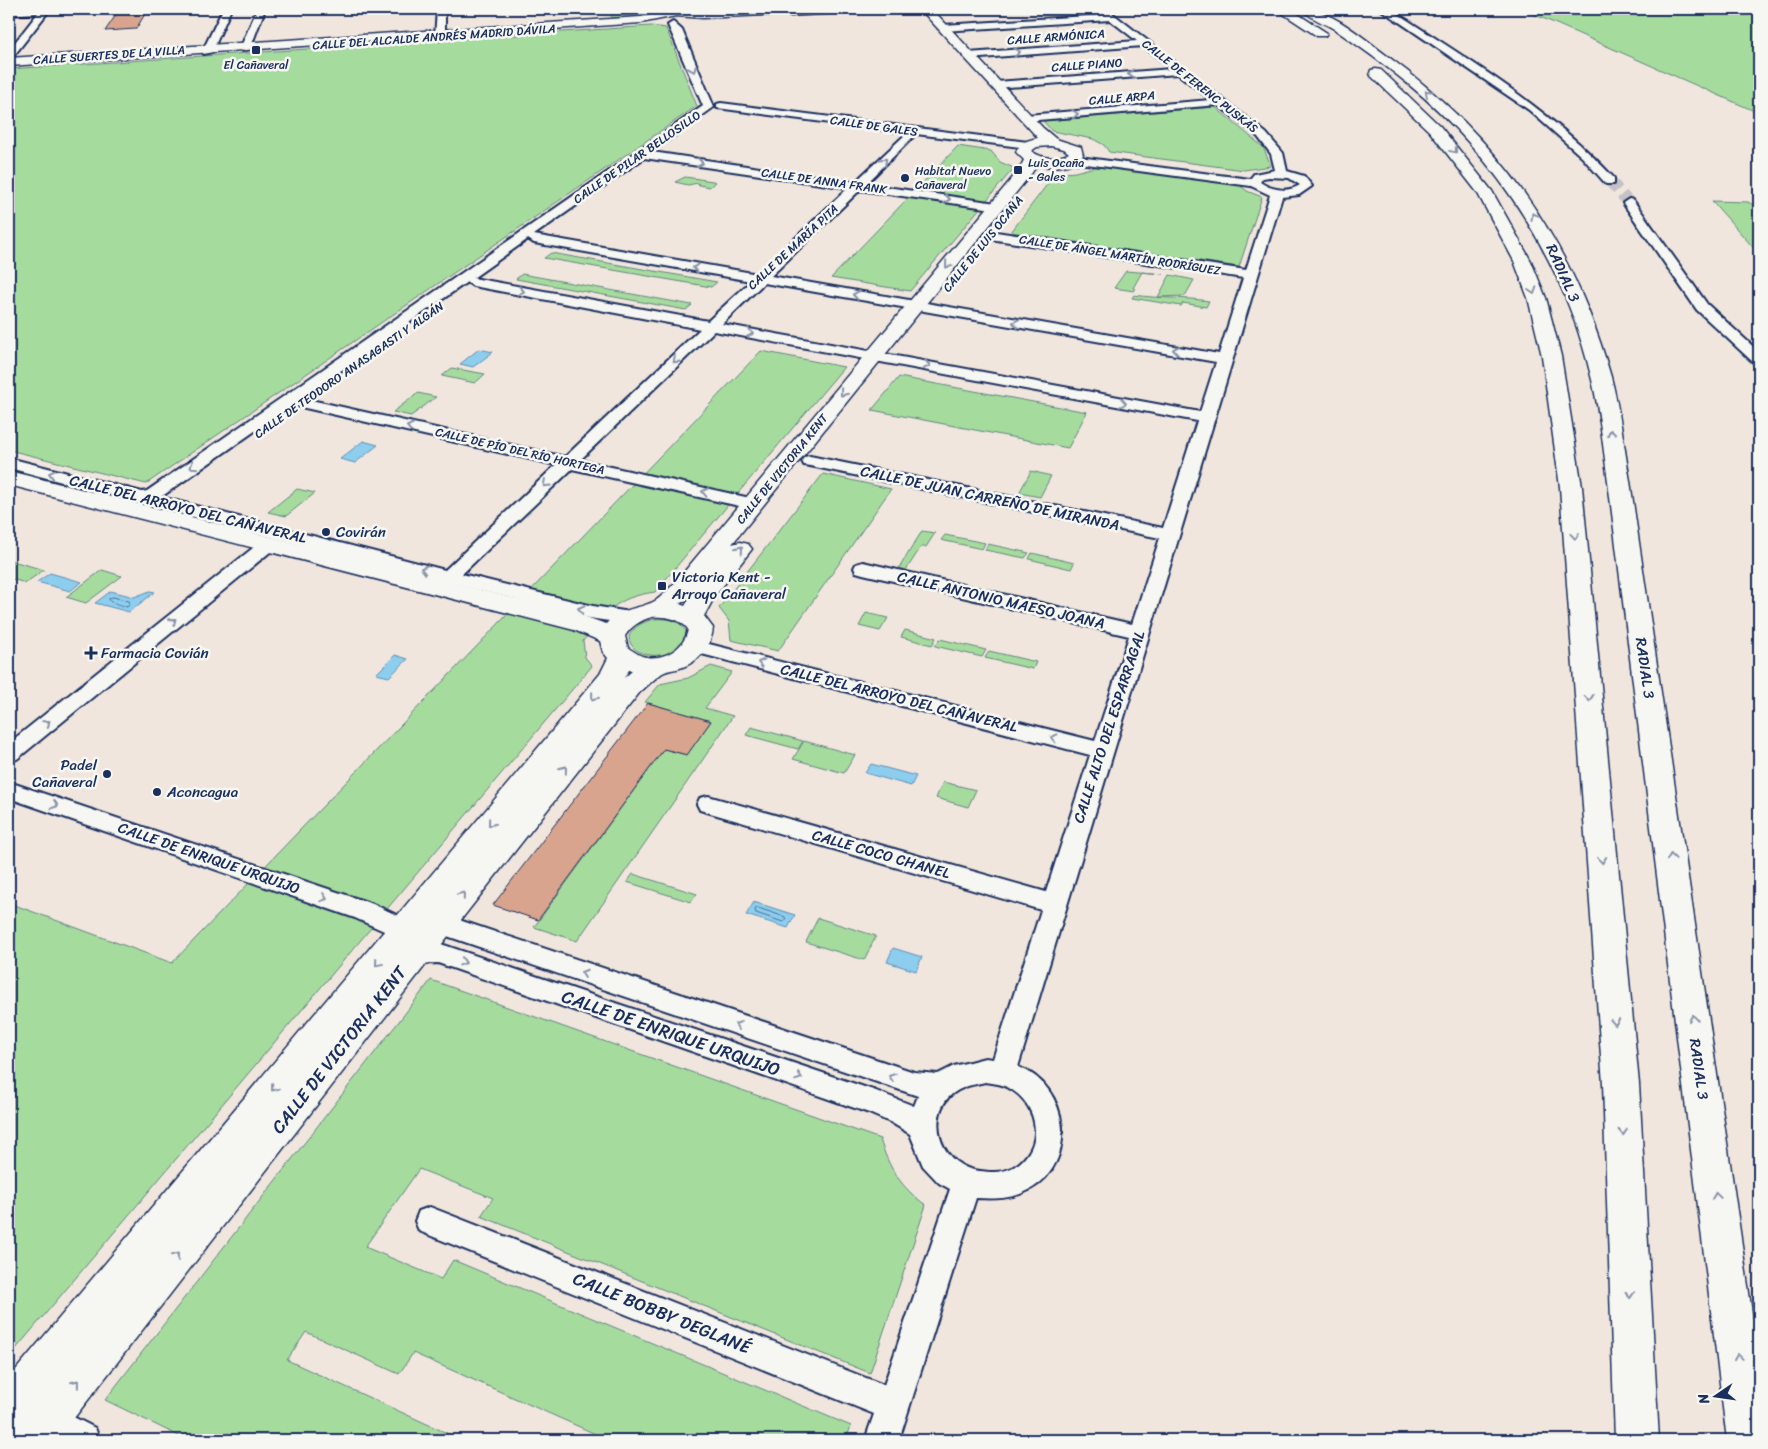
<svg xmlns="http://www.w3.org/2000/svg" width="1768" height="1449" font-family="Sriracha,sans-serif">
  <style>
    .green { fill: #a6db9e; stroke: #60857e }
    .water { fill: #8dcdee; stroke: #5f8eb4 }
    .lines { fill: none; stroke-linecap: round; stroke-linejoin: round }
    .shore { stroke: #496e98; stroke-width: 1 }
    .building { fill: #d8a48e; stroke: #1b2f5e }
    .minor-tunnel { stroke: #c5c1c4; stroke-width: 12; stroke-dasharray: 12 6; stroke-linecap: butt }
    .minor-casing { stroke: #1b2f5e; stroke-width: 4 }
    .major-casing { stroke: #1b2f5e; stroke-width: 3 }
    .highway-casing { stroke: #1b2f5e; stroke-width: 3 }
    .minor { fill: #f6f6f2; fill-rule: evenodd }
    .major { fill: #f6f6f2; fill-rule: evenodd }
    .highway { fill: #f6f6f2; fill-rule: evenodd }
    .oneway { stroke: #8892a8 }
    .poi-dot { fill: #1b2f5e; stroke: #f6f6f2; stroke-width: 2 }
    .labels { text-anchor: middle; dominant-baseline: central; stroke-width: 5; stroke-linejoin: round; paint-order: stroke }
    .far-street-label { font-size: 12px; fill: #1b2f5e; stroke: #f6f6f2 }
    .far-poi-label { font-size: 12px; fill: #1b2f5e; stroke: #f6f6f2; text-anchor: start }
    .street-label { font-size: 15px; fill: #1b2f5e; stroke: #f6f6f2 }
    .poi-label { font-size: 15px; fill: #1b2f5e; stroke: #f6f6f2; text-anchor: start }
    .near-street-label { font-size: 18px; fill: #1b2f5e; stroke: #f6f6f2 }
  </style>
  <rect width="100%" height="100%" fill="#f0e6de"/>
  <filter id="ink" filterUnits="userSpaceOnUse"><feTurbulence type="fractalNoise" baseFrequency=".02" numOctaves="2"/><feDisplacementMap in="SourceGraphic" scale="10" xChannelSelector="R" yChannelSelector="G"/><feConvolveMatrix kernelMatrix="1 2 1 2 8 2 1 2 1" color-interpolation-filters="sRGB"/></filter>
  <g filter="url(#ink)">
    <!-- green -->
    <g class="green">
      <path d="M609,9H664L665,11L647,16L612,18Z"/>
      <path d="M1519,9H1759V113L1545,19Z"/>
      <path d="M651,26L666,28L697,106L146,484L9,450V69Z"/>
      <path d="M1215,107L1263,147L1271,166L1244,170L1109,152L1104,145L1093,139L1052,131L1043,121Z"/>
      <path d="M958,146L991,151L1000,162L1014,168L910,291L831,278Z"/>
      <path d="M1099,166L1238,184L1247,191L1262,197L1239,267L1011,232L1055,174L1075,172Z"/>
      <path d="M685,177L713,181L715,182L710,187L699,185L698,183L688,185L675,182Z"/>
      <path d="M1712,201L1748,202L1759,208V254Z"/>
      <path d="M551,253L717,282L711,287L544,258Z"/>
      <path d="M1126,271L1164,274L1142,272L1133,288L1135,289L1134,291L1114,288Z"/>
      <path d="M522,274L692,305L686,310L516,279Z"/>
      <path d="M1170,275L1194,280L1185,296L1158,297Z"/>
      <path d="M1134,295C1160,299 1183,297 1209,301L1206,307L1183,303L1181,306L1132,298Z"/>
      <path d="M761,351L844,367L655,592C613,598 609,611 583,641L585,657L592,666L9,1357V903L172,963Z"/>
      <path d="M452,368L485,374L475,383L442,376Z"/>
      <path d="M899,377L1087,412L1068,448L872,410Z"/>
      <path d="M418,393L436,397L411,416L393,412Z"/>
      <path d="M1031,471L1051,476L1040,497L1019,493Z"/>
      <path d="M823,474L891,489L778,651L731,640L729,621L719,608Z"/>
      <path d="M297,489L315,493L286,516L268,512Z"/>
      <path d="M922,531L935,533L926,547H921L906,570L899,568Z"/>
      <path d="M945,535L985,543L982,549L941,540Z"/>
      <path d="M988,544L1029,553L1025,558L985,550Z"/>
      <path d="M1032,553L1074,563L1071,569L1029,559Z"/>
      <path d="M9,560L44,570L25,583L9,578Z"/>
      <path d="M102,570L122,576L86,603L66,597Z"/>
      <path d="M866,613L888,618L880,631L859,626Z"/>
      <path d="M655,619C668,618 682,620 687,634C685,637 684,642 682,645C670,660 629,660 629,636C635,625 643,622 655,619Z"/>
      <path d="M905,630L936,638L932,645L901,637Z"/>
      <path d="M940,639L986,650L982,657L935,646Z"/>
      <path d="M989,651L1036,662L1033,669L985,658Z"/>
      <path d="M711,666L732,672L705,708L733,716L577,941L534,927L664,749L687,755L711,721L645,702L660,684L688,678Z"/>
      <path d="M751,727L803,741L798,749L746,735Z"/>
      <path d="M804,741L855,755L844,773L793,759Z"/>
      <path d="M943,782L976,790L968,807L936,798Z"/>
      <path d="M633,874L697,894L691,902L627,882Z"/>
      <path d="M818,918L876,936L864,960L806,942Z"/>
      <path d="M431,980L880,1139C888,1167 902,1189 926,1205L870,1373L481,1216L493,1198L419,1169L365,1247L441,1279L453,1260L851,1426L846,1440H609L413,1353L399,1374L306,1332L287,1360L462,1440H187L105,1400Z"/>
    </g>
    <!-- water -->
    <g class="water">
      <path d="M479,349L493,352L473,367L460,364Z"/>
      <path d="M363,441L378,445L355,463L340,459Z"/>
      <path d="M50,573L82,582L70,591L37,582Z"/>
      <path d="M111,591L134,597L150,591L155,592L129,612L95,603Z"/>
      <path d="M395,655L408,659L389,677L376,674Z"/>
      <path d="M871,764L916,776L911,786L865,773Z"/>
      <path d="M754,902L795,915L788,928L746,915Z"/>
      <path d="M893,948L922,957L916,971L887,962Z"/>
    </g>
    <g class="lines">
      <!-- shore -->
      <g class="shore">
        <path d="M113,597L129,601L130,604L127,607L111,602L109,599Z"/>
        <path d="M758,908L785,917L786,920L783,922L756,913L755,910Z"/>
      </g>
    </g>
    <!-- building -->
    <g class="building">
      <path d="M120,9H148L136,29L105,31Z"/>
      <path d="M648,703L711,721L687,755L664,749L538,920L493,905Z"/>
    </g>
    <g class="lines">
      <!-- minor-tunnel -->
      <path class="minor-tunnel" d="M1610,181L1629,203"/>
      <defs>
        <g id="minor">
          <path d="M9,9H66L62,12H48L12,58L9,59V50L38,13L9,15Z"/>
          <path d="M223,9H231L212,52L204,54L202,52Z"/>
          <path d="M257,9H265L250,49L242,51L240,49Z"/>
          <path d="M437,9H445V37L440,40L435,37Z"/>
          <path d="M1098,9H1107L1266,133L1283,153L1287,171L1304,176L1312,186L1299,195L1282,197L1018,1067C1069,1085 1080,1163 1029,1190C1012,1199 995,1199 976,1198L899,1440H865L874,1414L419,1231L415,1221L419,1211L430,1207L884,1385L950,1189L939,1183L923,1166L910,1134L892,1123L869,1113L438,963L415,964L406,961L402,954L406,947L415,944L438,943L876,1091L914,1106L918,1096L444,935L431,919L434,912C447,908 452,913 462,921L914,1072L938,1074L954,1066L985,1058L993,1059L1041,910L700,810L697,804L700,798L708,796L1046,892L1090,755L690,651L687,647L690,643L697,641L1095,741L1129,636L863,574L856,572L854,568L856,564L863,562L1132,624L1160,538L810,466L804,465L802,461L804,457L810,456L1163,528L1197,421L714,331L580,460L759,500L762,504L759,508L753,509L572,469L462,574L593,606L636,613L639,617L636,621C611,628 531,603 503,596C337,556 173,511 9,468V458L142,492L147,491L703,106L668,25L673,22L682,30L714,107L652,152L855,182L907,133L717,108V104L721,103L1028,142L1034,145L1028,148L916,134L866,184L996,203L1000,204L1002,207L1000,210L860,190L771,276L1219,354L1243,278L990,239L984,235L990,231L1246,270L1270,195L1251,186L1071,162L1065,159L1071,156L1250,179L1254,174L1275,170L1271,154L1258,137L1218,105L1026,121L1021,118L1026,115L1211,100L1178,74L996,88L991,85L996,82L1172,69L1143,46L968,59L963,56L968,53L1137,41L1110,20L943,31L938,28L943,25L1104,15ZM644,158L848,188L758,274L534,235ZM1269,177L1289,178L1300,185C1288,193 1271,190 1260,182L1263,178ZM528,239L534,243L751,281L708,321L473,278ZM467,282L473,286L700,329L565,457L302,398ZM764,283L1216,362L1200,412L722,324ZM292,405L556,465L445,570L161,497ZM985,1082C992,1083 1001,1084 1007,1087C1032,1099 1044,1132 1027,1155C1018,1167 1005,1173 991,1172C980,1171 971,1171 961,1165C932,1148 929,1101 963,1088C969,1085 978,1084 985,1082Z"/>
          <path d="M1380,9H1390C1469,60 1549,108 1614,178V184H1606L1582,157L1529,110Z"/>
          <path d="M1629,199L1633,200L1707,304L1759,352V364L1754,363L1697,310L1623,203Z"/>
          <path d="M269,539L275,540L278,544L275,548L17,759L9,762V743L263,540Z"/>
          <path d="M9,782L373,904L403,918L411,938L408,945L399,948L390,945L384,931L355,918L9,798Z"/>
          <path d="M9,1384L95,1428L100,1440H50L9,1418Z"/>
        </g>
        <g id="major">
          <path d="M752,9H859L853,12L789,16L784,14L703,18L676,16L641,23L9,66V58L641,17L676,10L703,12Z"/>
          <path d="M920,9H932L1043,128L1056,139L1081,147L1083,155C1074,168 1051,168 1037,165L1031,174L732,544L740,542L748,544L752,549L715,596L704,616L713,628C711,647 699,662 680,668C674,670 666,670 661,674C654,679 647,686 640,692L427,963L57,1440H9L12,1431L9,1432V1378L600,674L608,658L603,652L600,641L574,630L9,485V471L583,616L606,624C620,608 635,610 653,602C660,599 668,589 674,584L1019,170L1024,160L1016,152C1021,142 1027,140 1038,138ZM1051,146L1064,149L1069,153C1057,160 1042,159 1031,151L1037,147ZM692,594L685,606L680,604ZM652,617C666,616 679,618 688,629C685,649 662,662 642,656C637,654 632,650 628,648L625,636C631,626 641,620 652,617ZM629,670L632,671L624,678Z"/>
        </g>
        <g id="highway">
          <path d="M1276,9H1290L1327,33L1325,36H1317Z"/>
          <path d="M1302,9C1328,7 1365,39 1386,55C1499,138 1573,242 1611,377C1620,411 1624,446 1630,481L1759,1361V1440H1727L1608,481C1603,447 1600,413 1592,380C1564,262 1500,160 1407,83C1384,64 1359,46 1334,29C1324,23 1310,18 1302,9Z"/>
          <path d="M1376,69L1381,70L1440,126L1492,191L1531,261L1546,298L1561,356L1582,487L1639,1084L1659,1440H1615L1603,1084L1560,487L1542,356L1528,298L1514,261L1477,192L1430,132L1371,76L1370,73L1371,70Z"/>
        </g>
      </defs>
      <!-- minor casing -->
      <use href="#minor" class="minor-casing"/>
      <!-- major casing -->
      <use href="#major" class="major-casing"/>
      <!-- highway casing -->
      <use href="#highway" class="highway-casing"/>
      <!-- minor -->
      <use href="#minor" class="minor"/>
      <!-- major -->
      <use href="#major" class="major"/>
      <!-- highway -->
      <use href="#highway" class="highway"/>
    </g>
    <!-- one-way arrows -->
    <defs><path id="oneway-chevron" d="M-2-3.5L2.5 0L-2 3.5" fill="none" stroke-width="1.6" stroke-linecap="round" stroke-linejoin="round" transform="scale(1.25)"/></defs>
    <g class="oneway">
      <use href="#oneway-chevron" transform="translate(1017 52) rotate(-4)"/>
      <use href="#oneway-chevron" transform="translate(693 69) rotate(68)"/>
      <use href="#oneway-chevron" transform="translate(1131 74) rotate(176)"/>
      <use href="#oneway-chevron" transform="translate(1428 93) rotate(-138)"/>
      <use href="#oneway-chevron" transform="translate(1075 114) rotate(-5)"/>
      <use href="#oneway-chevron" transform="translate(1454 150) rotate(50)"/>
      <use href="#oneway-chevron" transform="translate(884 161) rotate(-44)"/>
      <use href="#oneway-chevron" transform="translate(700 163) rotate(8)"/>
      <use href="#oneway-chevron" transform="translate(947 199) rotate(8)"/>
      <use href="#oneway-chevron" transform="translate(1534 216) rotate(-121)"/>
      <use href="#oneway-chevron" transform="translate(948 265) rotate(129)"/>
      <use href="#oneway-chevron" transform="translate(696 268) rotate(-170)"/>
      <use href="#oneway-chevron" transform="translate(521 291) rotate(10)"/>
      <use href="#oneway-chevron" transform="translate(1533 291) rotate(72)"/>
      <use href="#oneway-chevron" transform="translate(856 295) rotate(-170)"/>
      <use href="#oneway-chevron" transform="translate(1016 323) rotate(-170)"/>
      <use href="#oneway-chevron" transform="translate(750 333) rotate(10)"/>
      <use href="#oneway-chevron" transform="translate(1176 350) rotate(-170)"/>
      <use href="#oneway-chevron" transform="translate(676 360) rotate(136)"/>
      <use href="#oneway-chevron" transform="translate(927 365) rotate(10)"/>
      <use href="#oneway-chevron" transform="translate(843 393) rotate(129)"/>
      <use href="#oneway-chevron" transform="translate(1123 403) rotate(11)"/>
      <use href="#oneway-chevron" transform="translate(410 427) rotate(-168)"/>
      <use href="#oneway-chevron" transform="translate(1611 433) rotate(-100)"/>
      <use href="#oneway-chevron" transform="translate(193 466) rotate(145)"/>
      <use href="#oneway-chevron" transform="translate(52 474) rotate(-165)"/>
      <use href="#oneway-chevron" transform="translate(546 484) rotate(137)"/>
      <use href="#oneway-chevron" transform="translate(705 492) rotate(-168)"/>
      <use href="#oneway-chevron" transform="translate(1575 536) rotate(85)"/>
      <use href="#oneway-chevron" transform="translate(740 549) rotate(-51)"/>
      <use href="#oneway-chevron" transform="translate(424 569) rotate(-166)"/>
      <use href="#oneway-chevron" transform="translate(581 609) rotate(-166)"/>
      <use href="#oneway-chevron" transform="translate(173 621) rotate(-39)"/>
      <use href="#oneway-chevron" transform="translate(761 663) rotate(-166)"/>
      <use href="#oneway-chevron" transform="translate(594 697) rotate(129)"/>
      <use href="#oneway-chevron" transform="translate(1589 698) rotate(85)"/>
      <use href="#oneway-chevron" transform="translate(47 723) rotate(-39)"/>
      <use href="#oneway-chevron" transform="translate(1054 738) rotate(-166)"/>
      <use href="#oneway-chevron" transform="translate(564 769) rotate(-51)"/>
      <use href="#oneway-chevron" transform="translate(55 805) rotate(19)"/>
      <use href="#oneway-chevron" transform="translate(491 823) rotate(129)"/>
      <use href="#oneway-chevron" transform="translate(1671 857) rotate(-98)"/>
      <use href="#oneway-chevron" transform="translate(1602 860) rotate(85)"/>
      <use href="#oneway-chevron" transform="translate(462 895) rotate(-51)"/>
      <use href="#oneway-chevron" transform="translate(324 898) rotate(19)"/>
      <use href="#oneway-chevron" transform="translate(463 962) rotate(18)"/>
      <use href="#oneway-chevron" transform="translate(378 963) rotate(130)"/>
      <use href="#oneway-chevron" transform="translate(584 973) rotate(-161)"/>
      <use href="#oneway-chevron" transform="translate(1693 1018) rotate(-98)"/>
      <use href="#oneway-chevron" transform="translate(1615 1022) rotate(85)"/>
      <use href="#oneway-chevron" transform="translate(738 1025) rotate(-161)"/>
      <use href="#oneway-chevron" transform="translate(799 1077) rotate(19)"/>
      <use href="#oneway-chevron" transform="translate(892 1077) rotate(-162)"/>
      <use href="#oneway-chevron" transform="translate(274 1088) rotate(129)"/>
      <use href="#oneway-chevron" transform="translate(1623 1132) rotate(87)"/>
      <use href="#oneway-chevron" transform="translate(1716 1196) rotate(-98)"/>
      <use href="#oneway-chevron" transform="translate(176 1256) rotate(-52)"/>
      <use href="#oneway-chevron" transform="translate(1630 1295) rotate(87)"/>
      <use href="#oneway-chevron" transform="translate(1738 1357) rotate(-98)"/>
      <use href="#oneway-chevron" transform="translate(76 1383) rotate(-51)"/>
    </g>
  </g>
  <!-- markers -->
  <g class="poi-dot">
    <rect x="251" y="45" width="10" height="10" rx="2.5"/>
    <rect x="1013" y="165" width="10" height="10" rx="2.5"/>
    <circle cx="905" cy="178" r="5"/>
    <circle cx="326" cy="532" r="5"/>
    <rect x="657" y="581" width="10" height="10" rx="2.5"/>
    <path d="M88.5 645.5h5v5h5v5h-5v5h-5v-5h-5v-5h5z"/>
    <circle cx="107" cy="774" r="5"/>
    <circle cx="157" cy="792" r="5"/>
  </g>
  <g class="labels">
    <!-- far-street labels -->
    <g class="far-street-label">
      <text transform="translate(434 37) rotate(-4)">CALLE DEL ALCALDE ANDRÉS MADRID DÁVILA</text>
      <text transform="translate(1056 37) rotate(-4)">CALLE ARMÓNICA</text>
      <text transform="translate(109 55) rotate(-4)">CALLE SUERTES DE LA VILLA</text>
      <text transform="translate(1087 65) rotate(-4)">CALLE PIANO</text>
      <text transform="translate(1200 86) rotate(38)">CALLE DE FERENC PUSKÁS</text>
      <text transform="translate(1122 98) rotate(-5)">CALLE ARPA</text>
      <text transform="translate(874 126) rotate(8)">CALLE DE GALES</text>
      <text transform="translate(637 157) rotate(-35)">CALLE DE PILAR BELLOSILLO</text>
      <text transform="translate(824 181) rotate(8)">CALLE DE ANNA FRANK</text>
      <text transform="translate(983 244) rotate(-51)">CALLE DE LUIS OCAÑA</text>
      <text transform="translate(793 247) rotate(-43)">CALLE DE MARÍA PITA</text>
      <text transform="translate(1120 255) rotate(9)">CALLE DE ÁNGEL MARTÍN RODRÍGUEZ</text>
      <text transform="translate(349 370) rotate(-35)">CALLE DE TEODORO ANASAGASTI Y ALGÁN</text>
      <text transform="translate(520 451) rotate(13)">CALLE DE PÍO DEL RÍO HORTEGA</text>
      <text transform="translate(782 469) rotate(-51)">CALLE DE VICTORIA KENT</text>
    </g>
    <!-- far-poi labels -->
    <g class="far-poi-label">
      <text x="256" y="65" text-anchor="middle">El Cañaveral</text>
      <text x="1028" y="163">Luis Ocaña<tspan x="1028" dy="14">- Gales</tspan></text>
      <text x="915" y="171">Habitat Nuevo<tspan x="915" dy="14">Cañaveral</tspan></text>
    </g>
    <!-- street labels -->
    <g class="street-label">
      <text transform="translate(1563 273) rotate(66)">RADIAL 3</text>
      <text transform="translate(990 498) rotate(12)">CALLE DE JUAN CARREÑO DE MIRANDA</text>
      <text transform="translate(188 509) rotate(14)">CALLE DEL ARROYO DEL CAÑAVERAL</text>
      <text transform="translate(1001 600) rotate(13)">CALLE ANTONIO MAESO JOANA</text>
      <text transform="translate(1645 668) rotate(82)">RADIAL 3</text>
      <text transform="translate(899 698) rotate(14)">CALLE DEL ARROYO DEL CAÑAVERAL</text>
      <text transform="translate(1109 727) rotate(-72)">CALLE ALTO DEL ESPARRAGAL</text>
      <text transform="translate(881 854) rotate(16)">CALLE COCO CHANEL</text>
      <text transform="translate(209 858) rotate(19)">CALLE DE ENRIQUE URQUIJO</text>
      <text transform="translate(1699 1069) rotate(82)">RADIAL 3</text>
    </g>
    <!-- poi labels -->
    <g class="poi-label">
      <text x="336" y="532">Covirán</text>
      <text x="672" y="577">Victoria Kent -<tspan x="672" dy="17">Arroyo Cañaveral</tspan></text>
      <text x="101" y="653">Farmacia Covián</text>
      <text x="97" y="765" text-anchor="end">Padel<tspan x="97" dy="17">Cañaveral</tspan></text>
      <text x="167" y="792">Aconcagua</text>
    </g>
    <!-- near-street labels -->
    <g class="near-street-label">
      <text transform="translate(671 1033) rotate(19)">CALLE DE ENRIQUE URQUIJO</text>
      <text transform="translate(339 1050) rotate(-52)">CALLE DE VICTORIA KENT</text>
      <text transform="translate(662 1313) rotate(22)">CALLE BOBBY DEGLANÉ</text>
    </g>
  </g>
  <!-- margin -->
  <rect width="1768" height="1449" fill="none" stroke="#f6f6f2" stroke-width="30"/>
  <rect x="15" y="15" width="1738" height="1419" fill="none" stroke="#1b2f5e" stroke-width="2" filter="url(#ink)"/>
  <!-- north arrow -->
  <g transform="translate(1716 1396) rotate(257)" stroke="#f6f6f2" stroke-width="4" paint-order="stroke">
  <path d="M0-4L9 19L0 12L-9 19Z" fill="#1b2f5e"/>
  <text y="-8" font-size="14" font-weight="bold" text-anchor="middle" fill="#1b2f5e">N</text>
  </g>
</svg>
